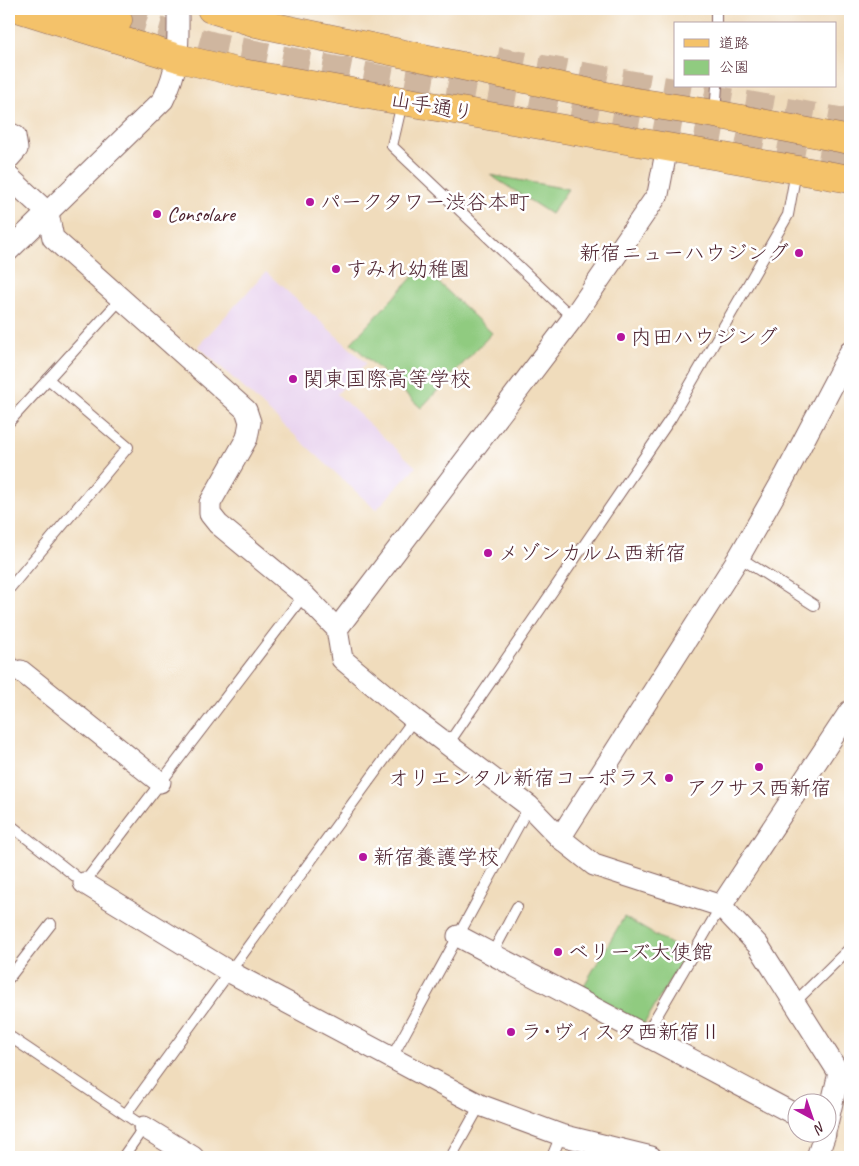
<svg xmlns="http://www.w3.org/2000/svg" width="859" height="1166" font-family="Caveat,'Klee One',sans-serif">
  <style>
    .built { fill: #e8d2ee }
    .green { fill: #90cb80; stroke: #6d7556 }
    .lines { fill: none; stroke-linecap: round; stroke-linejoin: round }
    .highway-tunnel { stroke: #cfb69f; stroke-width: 28; stroke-dasharray: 28 14; stroke-linecap: butt }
    .lane-casing { stroke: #84615e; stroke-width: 12 }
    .street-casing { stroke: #84615e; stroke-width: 23 }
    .primary-casing { stroke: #84615e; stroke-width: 29 }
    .highway-casing { stroke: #84615e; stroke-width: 29 }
    .lane { stroke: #fff; stroke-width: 10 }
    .street { stroke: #fff; stroke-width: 21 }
    .primary { stroke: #f4c26a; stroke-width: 28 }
    .highway { stroke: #f4c26a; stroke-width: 28 }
    .poi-dot { fill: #b5179e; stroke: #fff; stroke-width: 2 }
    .labels { text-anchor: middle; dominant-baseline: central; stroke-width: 5; stroke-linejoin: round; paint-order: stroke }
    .street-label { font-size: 21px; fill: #4a1f2b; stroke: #fff }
    .poi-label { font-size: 21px; fill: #4a1f2b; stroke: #fff; text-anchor: start }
  </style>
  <rect width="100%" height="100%" fill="#fff"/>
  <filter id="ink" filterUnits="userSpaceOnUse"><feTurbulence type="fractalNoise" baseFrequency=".02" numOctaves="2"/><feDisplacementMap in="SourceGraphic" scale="10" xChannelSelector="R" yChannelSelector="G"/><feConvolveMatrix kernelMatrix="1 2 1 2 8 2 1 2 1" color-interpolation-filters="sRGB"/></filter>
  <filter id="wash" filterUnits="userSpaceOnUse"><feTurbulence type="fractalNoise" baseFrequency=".0096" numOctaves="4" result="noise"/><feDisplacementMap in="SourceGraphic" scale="20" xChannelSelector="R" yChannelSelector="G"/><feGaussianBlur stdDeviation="1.12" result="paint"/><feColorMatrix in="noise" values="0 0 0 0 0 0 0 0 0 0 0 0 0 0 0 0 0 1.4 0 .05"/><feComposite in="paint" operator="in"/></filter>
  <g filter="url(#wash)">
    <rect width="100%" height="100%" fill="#f0dcbc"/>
    <!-- built -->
    <path class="built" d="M266,272L366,363L337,394L416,467L376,510L198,346Z"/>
    <!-- green -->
    <g class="green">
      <path d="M490,175L568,189L551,214Z"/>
      <path d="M422,267L492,333L421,408L351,343Z"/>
      <path d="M624,917L686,953L644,1024L582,989Z"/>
    </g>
  </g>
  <g filter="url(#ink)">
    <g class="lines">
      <!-- highway-tunnel -->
      <g class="highway-tunnel">
        <path d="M118,20L214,46L376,78L850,164"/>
        <path d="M497,61L850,123"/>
      </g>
      <defs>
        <g id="lane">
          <path d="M716,24V9"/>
          <path d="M402,103L392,146L573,318"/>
          <path d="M715,113L717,86"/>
          <path d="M9,422L121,299"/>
          <path d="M739,557L814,605"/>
          <path d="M9,589L128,447L48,379"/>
          <path d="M9,659L21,671"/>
          <path d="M448,744L671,418L788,215L796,171"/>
          <path d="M9,824L84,883L304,595"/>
          <path d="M492,954L517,907"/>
          <path d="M9,978L51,924"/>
          <path d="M794,1003L850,948"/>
          <path d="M9,1036L144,1127L123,1157"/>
          <path d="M645,1036L721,906"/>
          <path d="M392,1057L529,806"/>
          <path d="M126,1114L414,719"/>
          <path d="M451,1157L480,1105"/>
          <path d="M552,1157L561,1135"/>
        </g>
        <g id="street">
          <path d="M9,133L15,136L17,149L9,158"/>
          <path d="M9,177L48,213L53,238L246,410L250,422L247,438L210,503V514L218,524L304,595L337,629L342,659L414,719L529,806L560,838L594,865L721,906L758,945L839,1073L826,1128"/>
          <path d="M9,250L163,100C180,66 178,45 178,9"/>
          <path d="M337,629L573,318L658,194L667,147"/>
          <path d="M21,671L160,782"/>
          <path d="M560,838L739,557L785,476L850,352"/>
          <path d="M84,883L228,971L480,1105L561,1135L651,1157"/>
          <path d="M721,906L850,711"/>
          <path d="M458,936L796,1115"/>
          <path d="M144,1127L193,1157"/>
          <path d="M817,1157L825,1134"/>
        </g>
        <g id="primary">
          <path d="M20,9L178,58L242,73L850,179"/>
          <path d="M211,9L256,23L630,101L715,114L850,140"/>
        </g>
        <path id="highway" d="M83,9L118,20"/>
      </defs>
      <!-- lane casing -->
      <use href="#lane" class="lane-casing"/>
      <!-- street casing -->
      <use href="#street" class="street-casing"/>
      <!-- primary casing -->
      <use href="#primary" class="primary-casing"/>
      <!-- highway casing -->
      <use href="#highway" class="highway-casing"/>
      <!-- lane -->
      <use href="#lane" class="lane"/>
      <!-- street -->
      <use href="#street" class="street"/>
      <!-- primary -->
      <use href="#primary" class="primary"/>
      <!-- highway -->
      <use href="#highway" class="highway"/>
    </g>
  </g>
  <!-- markers -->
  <g class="poi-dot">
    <circle cx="310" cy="202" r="5"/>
    <circle cx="157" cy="214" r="5"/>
    <circle cx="799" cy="253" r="5"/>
    <circle cx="336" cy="269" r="5"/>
    <circle cx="621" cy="337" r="5"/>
    <circle cx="293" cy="379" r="5"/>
    <circle cx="488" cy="553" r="5"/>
    <circle cx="759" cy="767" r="5"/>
    <circle cx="669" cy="778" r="5"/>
    <circle cx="363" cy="857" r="5"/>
    <circle cx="558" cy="952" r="5"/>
    <circle cx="511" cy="1032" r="5"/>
  </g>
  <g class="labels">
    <!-- street labels -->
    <g class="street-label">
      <text transform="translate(432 106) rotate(10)">山手通り</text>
    </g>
    <!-- poi labels -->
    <g class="poi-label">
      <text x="320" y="202">パークタワー渋谷本町</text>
      <text x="167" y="214">Consolare</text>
      <text x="789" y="253" text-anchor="end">新宿ニューハウジング</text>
      <text x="346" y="269">すみれ幼稚園</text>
      <text x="631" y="337">内田ハウジング</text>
      <text x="303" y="379">関東国際高等学校</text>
      <text x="498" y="553">メゾンカルム西新宿</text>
      <text x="659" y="778" text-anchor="end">オリエンタル新宿コーポラス</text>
      <text x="759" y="788" text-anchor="middle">アクサス西新宿</text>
      <text x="373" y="857">新宿養護学校</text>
      <text x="568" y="952">ベリーズ大使館</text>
      <text x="521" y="1032">ラ･ヴィスタ西新宿Ⅱ</text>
    </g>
  </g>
  <!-- margin -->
  <rect width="859" height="1166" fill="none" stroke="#fff" stroke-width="30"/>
  <!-- legend -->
  <rect x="674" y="22" width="162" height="65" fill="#ffffff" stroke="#b7a5aa"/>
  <rect x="684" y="39" width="25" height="8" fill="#f4c26a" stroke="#b7a5aa"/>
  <text x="719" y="48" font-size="15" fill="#4a1f2b">道路</text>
  <rect x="684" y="60" width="25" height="15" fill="#90cb80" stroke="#b7a5aa"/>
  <text x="719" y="72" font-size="15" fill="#4a1f2b">公園</text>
  <!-- north arrow -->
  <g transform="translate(812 1118) rotate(140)"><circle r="24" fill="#ffffff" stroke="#b7a5aa"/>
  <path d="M0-4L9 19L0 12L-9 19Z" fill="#b5179e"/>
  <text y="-8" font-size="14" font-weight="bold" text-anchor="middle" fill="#4a1f2b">N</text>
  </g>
</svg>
